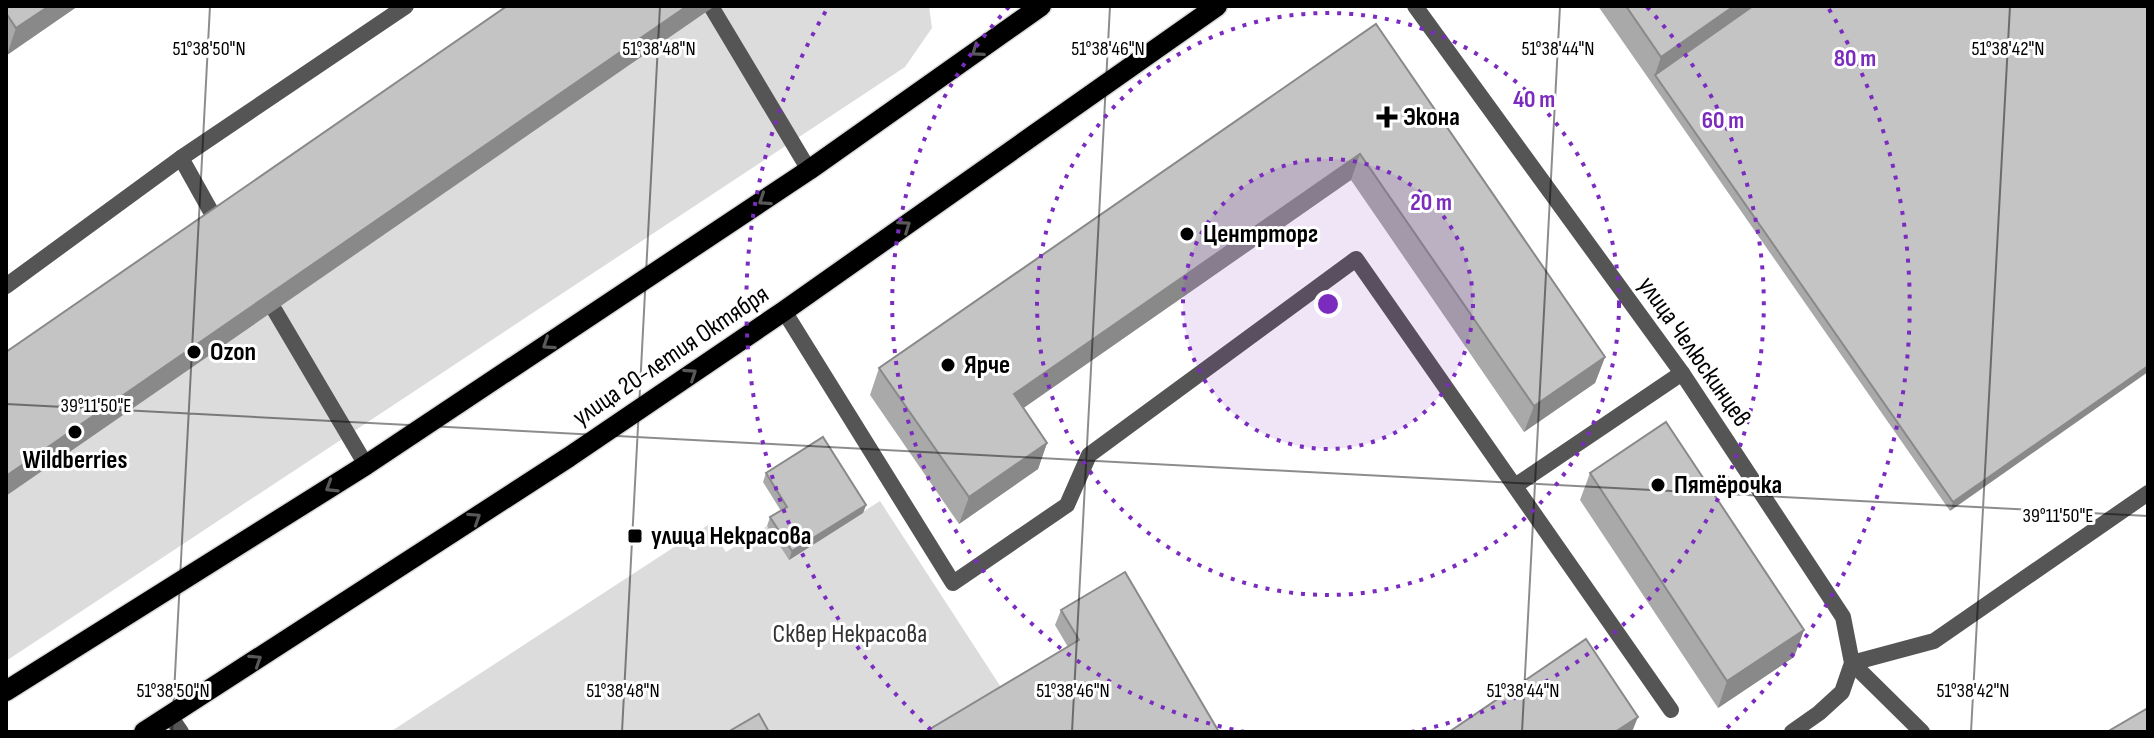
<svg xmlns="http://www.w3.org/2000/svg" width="2154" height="738" font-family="'Sofia Sans Condensed',sans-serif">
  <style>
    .green { fill: #dcdcdc }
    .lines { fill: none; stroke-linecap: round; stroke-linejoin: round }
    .primary-casing { stroke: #dbdbdb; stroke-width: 23 }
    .service { stroke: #555; stroke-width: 16 }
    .minor { stroke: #555; stroke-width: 16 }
    .primary { stroke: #000; stroke-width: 20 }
    .wall { fill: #a9a9a9 }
    .shaded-wall { fill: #898989 }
    .building { fill: #c4c4c4; stroke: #898989; stroke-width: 2 }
    .oneway { stroke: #595959 }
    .ticks { fill: none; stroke: #000; stroke-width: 2; stroke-opacity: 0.45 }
    .ring { fill: none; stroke: #7b2cbf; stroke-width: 4; stroke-dasharray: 4 8 }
    .poi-dot { fill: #000; stroke: #fff; stroke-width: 3 }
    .labels { text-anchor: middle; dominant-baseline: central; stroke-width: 6; stroke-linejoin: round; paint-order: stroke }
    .poi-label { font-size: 26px; font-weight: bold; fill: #000; stroke: #fff; text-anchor: start }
    .street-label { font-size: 26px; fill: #000; stroke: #fff }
    .park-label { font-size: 26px; fill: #333; stroke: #fff }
    .ticks-label { font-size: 20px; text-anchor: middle; fill: #000; stroke: #fff; stroke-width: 6; stroke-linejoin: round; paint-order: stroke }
    .centre { fill: #7b2cbf; stroke: #fff; stroke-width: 4 }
    .ring-label { font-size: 24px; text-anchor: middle; font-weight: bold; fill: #7b2cbf; stroke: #fff; stroke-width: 6; stroke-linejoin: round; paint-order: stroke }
  </style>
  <rect width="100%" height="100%" fill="#fff"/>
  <!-- green -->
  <g class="green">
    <path d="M715,6H929L932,28L905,67L6,661V496Z"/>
    <path d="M880,501L1006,695L945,732H390L708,525L726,552L767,526L789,559Z"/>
  </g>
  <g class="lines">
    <defs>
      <g id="primary">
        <path d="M6,691L366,465L809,170L1041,6"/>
        <path d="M144,732L569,457L784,311L1217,6"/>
      </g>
    </defs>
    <!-- primary casing -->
    <use href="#primary" class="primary-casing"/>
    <!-- service -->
    <g class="service">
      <path d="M712,8L809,170"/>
      <path d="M181,158L219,226"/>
      <path d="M6,286L181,158L406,6"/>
      <path d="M275,311L366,465"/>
      <path d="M784,311L953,583L1067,505L1089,455L1356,259L1671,710"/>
      <path d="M1515,486L1682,373"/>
      <path d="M1852,663L1934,641L2148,493"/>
      <path d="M1852,663L1922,732"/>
      <path d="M170,716L181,732"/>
    </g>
    <!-- minor -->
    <path class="minor" d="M1415,6L1682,373L1843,617L1852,663L1842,692L1819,713L1792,732"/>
    <!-- primary -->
    <use href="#primary" class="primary"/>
  </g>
  <!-- wall -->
  <g class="wall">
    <path d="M6,6H78L7,55Z"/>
    <path d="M1598,6H2148L1950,511Z"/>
    <path d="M1376,24L1605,357L1595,383L1524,432L1351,180L1023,408L1047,443L1038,469L959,524L870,395L879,368Z"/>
    <path d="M766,473L866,505L863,513L789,560L767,526L770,517L781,511L763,482Z"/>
    <path d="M1590,473L1804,630L1794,657L1718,708L1580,500Z"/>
    <path d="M1061,610L1219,732L1068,647L1055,625Z"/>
  </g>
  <!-- shaded-wall -->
  <g class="shaded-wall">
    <path d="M49,6H78L7,55L16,28Z"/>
    <path d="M687,6H713L712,8L6,496V476Z"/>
    <path d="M1734,6H1762L1655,75L1661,57Z"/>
    <path d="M1360,154L1351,180L1005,421L1014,394Z"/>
    <path d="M1605,357L1595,383L1524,432L1534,406Z"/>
    <path d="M2148,366V372L1950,511L1953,502Z"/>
    <path d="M1047,443L1038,469L959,524L969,497Z"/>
    <path d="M866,505L863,513L789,560L792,551Z"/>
    <path d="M1804,630L1794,657L1718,708L1727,681Z"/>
    <path d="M1638,717L1632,732H1615Z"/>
  </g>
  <!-- building -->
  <g class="building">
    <path d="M6,6H49L16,28L6,13Z"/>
    <path d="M507,6H687L6,476V352Z"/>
    <path d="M1626,6H1734L1661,57Z"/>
    <path d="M1753,6H2148V366L1953,502L1655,75Z"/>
    <path d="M1376,24L1605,357L1534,406L1360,154L1014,394L1047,443L969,497L879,368Z"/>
    <path d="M1666,422L1804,630L1727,681L1590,473Z"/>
    <path d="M823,437L866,505L792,551L770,517L787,507L766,473Z"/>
    <path d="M1125,572L1219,732H925L1079,640L1061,610Z"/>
    <path d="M1586,639L1638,717L1615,732H1449Z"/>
    <path d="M2148,708V732H2107Z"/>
    <path d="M759,714L769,732H728Z"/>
  </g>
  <!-- one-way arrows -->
  <defs><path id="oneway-chevron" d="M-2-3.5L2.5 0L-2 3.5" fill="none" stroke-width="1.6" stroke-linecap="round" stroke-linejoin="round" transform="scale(2)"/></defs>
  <g class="oneway">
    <use href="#oneway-chevron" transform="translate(977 51) rotate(145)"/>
    <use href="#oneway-chevron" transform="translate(764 200) rotate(146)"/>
    <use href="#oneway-chevron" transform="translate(905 226) rotate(-35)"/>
    <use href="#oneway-chevron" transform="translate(548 344) rotate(146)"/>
    <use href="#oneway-chevron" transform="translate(691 374) rotate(-34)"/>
    <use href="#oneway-chevron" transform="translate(331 487) rotate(148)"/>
    <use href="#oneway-chevron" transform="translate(475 518) rotate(-33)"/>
    <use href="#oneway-chevron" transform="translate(256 660) rotate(-33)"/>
  </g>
  <!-- ticks -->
  <path class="ticks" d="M6,404L2148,516M172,732L210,6M622,732L660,6M1072,732L1110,6M1522,732L1560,6M1971,732L2010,6"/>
  <!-- distance rings -->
  <circle cx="1328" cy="304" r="145" fill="#7b2cbf" fill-opacity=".12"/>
  <g class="ring">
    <circle cx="1328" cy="304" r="145"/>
    <circle cx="1328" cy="304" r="291"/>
    <path d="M1245 732A436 436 0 0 1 1009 7M1647 7A436 436 0 0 1 1411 732"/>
    <path d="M931 730A582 582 0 0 1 827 9M1829 9A582 582 0 0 1 1725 730"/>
  </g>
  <!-- markers -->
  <g class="poi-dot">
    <path d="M1383 105h8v8h8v8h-8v8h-8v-8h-8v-8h8z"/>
    <circle cx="1187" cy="234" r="8"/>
    <circle cx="194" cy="352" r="8"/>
    <circle cx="948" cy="365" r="8"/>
    <circle cx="75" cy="432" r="8"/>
    <circle cx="1658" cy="485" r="8"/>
    <rect x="627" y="528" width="16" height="16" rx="4"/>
  </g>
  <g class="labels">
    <!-- poi labels -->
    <g class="poi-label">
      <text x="1403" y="117">Экона</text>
      <text x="1203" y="234">Центрторг</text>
      <text x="210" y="352">Ozon</text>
      <text x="964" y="365">Ярче</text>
      <text x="75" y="460" text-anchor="middle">Wildberries</text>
      <text x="1674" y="485">Пятёрочка</text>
      <text x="651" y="536">улица Некрасова</text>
    </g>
    <!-- street labels -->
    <g class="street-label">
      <text transform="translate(1694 352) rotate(55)">улица Челюскинцев</text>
      <text transform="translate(671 356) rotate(-34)">улица 20-летия Октября</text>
    </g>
    <!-- park labels -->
    <g class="park-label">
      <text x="850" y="634">Сквер Некрасова</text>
    </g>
  </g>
  <g class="ticks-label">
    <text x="209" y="55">51°38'50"N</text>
    <text x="659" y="55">51°38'48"N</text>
    <text x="1108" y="55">51°38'46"N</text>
    <text x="1558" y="55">51°38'44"N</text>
    <text x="2008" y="55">51°38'42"N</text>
    <text x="96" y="412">39°11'50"E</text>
    <text x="2058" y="522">39°11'50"E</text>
    <text x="173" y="697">51°38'50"N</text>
    <text x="623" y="697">51°38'48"N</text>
    <text x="1073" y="697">51°38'46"N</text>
    <text x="1523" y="697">51°38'44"N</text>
    <text x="1973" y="697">51°38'42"N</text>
  </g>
  <circle cx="1328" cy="304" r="12" class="centre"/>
  <g class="ring-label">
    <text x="1855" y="66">80 m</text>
    <text x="1534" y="107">40 m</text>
    <text x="1723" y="128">60 m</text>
    <text x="1431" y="210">20 m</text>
  </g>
  <!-- border -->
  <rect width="2154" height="738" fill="none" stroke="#000000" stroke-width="16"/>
</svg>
